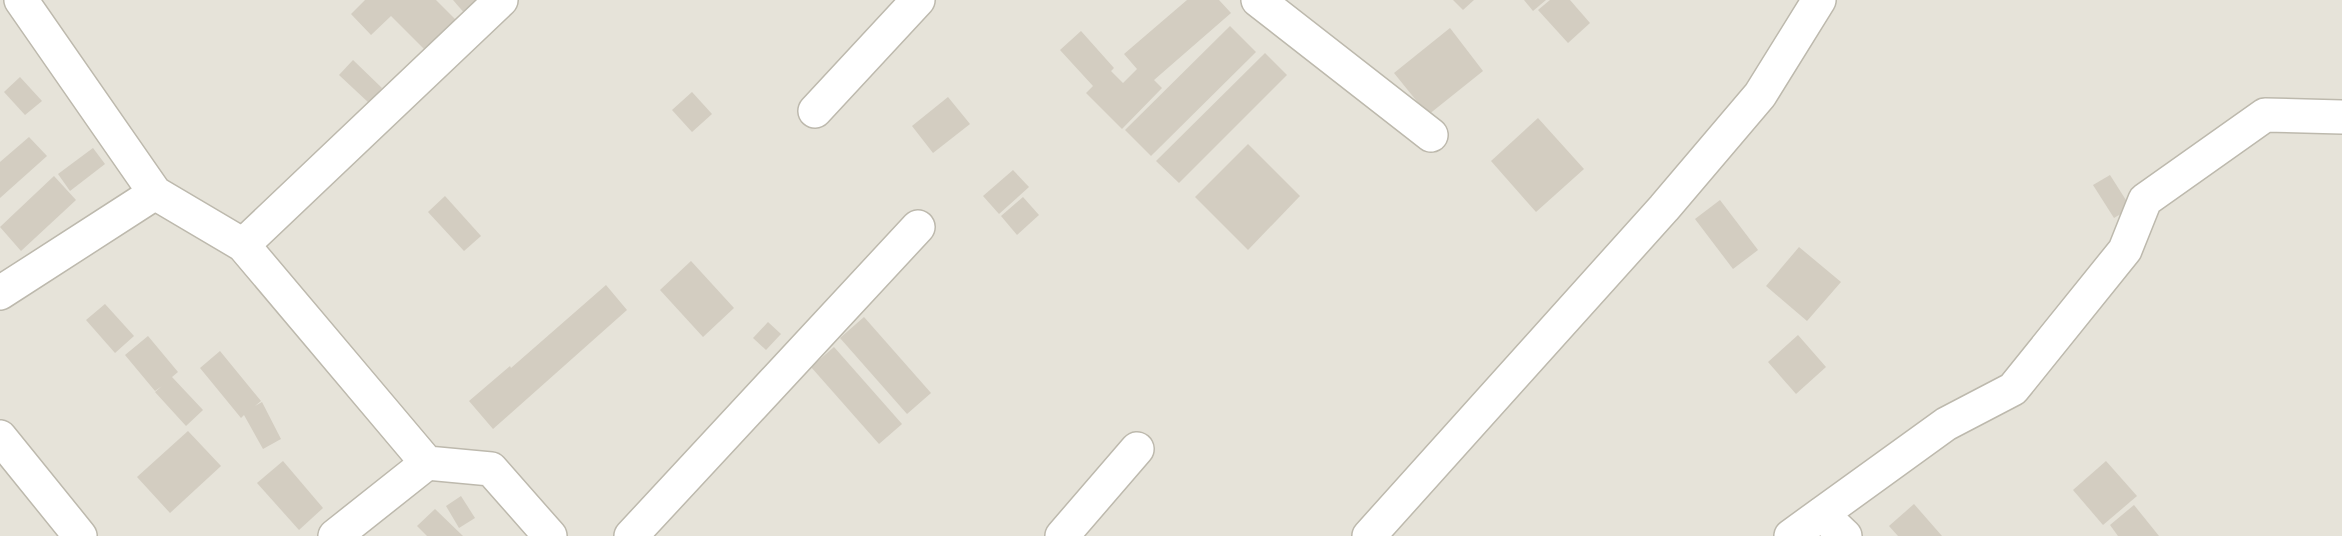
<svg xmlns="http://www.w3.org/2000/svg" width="2342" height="536" font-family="Cabin,sans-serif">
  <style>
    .residential { fill: #e6e3d9 }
    .building { fill: #d3cdc1 }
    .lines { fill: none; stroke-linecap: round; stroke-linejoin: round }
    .street-casing { stroke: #bdb9ad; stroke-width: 36 }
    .street { stroke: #fff; stroke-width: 33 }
  </style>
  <rect width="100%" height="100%" fill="#f3f1ea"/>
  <!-- residential -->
  <rect class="residential" x="0" y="0" width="2342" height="536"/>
  <!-- building -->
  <g class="building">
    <path d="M365,0H436L459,23L428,53L391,16L371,35L351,14Z"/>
    <path d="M453,0H483L466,15Z"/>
    <path d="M1187,0H1219L1231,13L1154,80L1162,88L1122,129L1086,93L1093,86L1060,50L1081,31L1114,68L1111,71L1123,83L1137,69L1124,54Z"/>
    <path d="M1453,0H1474L1463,10Z"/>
    <path d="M1524,0H1546L1533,11Z"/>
    <path d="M1550,0H1570L1590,23L1568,43L1538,10Z"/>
    <path d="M1230,26L1256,52L1151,156L1125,130Z"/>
    <path d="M1450,28L1483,71L1428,115L1394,73Z"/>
    <path d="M1265,53L1287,75L1179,183L1156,161Z"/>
    <path d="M353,60L382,88L369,103L339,75Z"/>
    <path d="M20,77L42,101L25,115L4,92Z"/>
    <path d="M692,92L712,114L692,132L672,110Z"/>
    <path d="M948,97L970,124L933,153L912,126Z"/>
    <path d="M1538,118L1584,169L1536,212L1491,161Z"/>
    <path d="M29,137L47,156L0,198V162Z"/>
    <path d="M1248,144L1300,196L1248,250L1195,197Z"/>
    <path d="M93,148L105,164L70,191L58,174Z"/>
    <path d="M1013,170L1029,187L999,214L983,196Z"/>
    <path d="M2110,175L2131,208L2114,218L2093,185Z"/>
    <path d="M54,176L76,200L21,251L0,227Z"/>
    <path d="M445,196L481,236L464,251L428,212Z"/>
    <path d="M1023,197L1039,215L1017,235L1001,216Z"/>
    <path d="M1720,200L1758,250L1733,269L1695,219Z"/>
    <path d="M1799,247L1841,282L1807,321L1766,286Z"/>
    <path d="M691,261L734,308L703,337L660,290Z"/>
    <path d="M606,285L627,310L493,429L469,401L510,366L511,368Z"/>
    <path d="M105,304L134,336L115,353L86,320Z"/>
    <path d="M864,317L931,393L907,414L840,338Z"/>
    <path d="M768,322L781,334L766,350L753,338Z"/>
    <path d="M1798,335L1826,367L1796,394L1768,362Z"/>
    <path d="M148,336L178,372L172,377L203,410L186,426L155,392L162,386L155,391L125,355Z"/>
    <path d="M834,347L902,424L879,444L811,367Z"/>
    <path d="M220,351L261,401L255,406L262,402L281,439L263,449L244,415L241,418L200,368Z"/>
    <path d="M188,431L221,466L170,513L137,477Z"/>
    <path d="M283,461L323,508L299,530L257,483Z"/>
    <path d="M2106,461L2137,496L2103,525L2073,490Z"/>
    <path d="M461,496L475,518L459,528L446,506Z"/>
    <path d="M1914,504L1942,536H1898L1889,526Z"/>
    <path d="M2134,505L2159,536H2118L2110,525Z"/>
    <path d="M435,509L463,536H427L417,526Z"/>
  </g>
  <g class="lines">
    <defs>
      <g id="street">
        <path d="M21,0L155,193L243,245L427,463L491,469L550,536"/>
        <path d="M1258,0L1431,135"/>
        <path d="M815,111L918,0"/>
        <path d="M243,245L501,0"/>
        <path d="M0,293L155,193"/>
        <path d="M0,437L80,536"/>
        <path d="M1822,514L1845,536"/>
        <path d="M335,536L427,463"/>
        <path d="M631,536L918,227"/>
        <path d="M1062,536L1137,449"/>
        <path d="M1369,536L1664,208L1760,95L1819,0"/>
        <path d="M1791,536L1946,424L2013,389L2125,250L2145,200L2265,115L2342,117"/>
      </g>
    </defs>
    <!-- street casing -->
    <use href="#street" class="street-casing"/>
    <!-- street -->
    <use href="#street" class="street"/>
  </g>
</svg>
